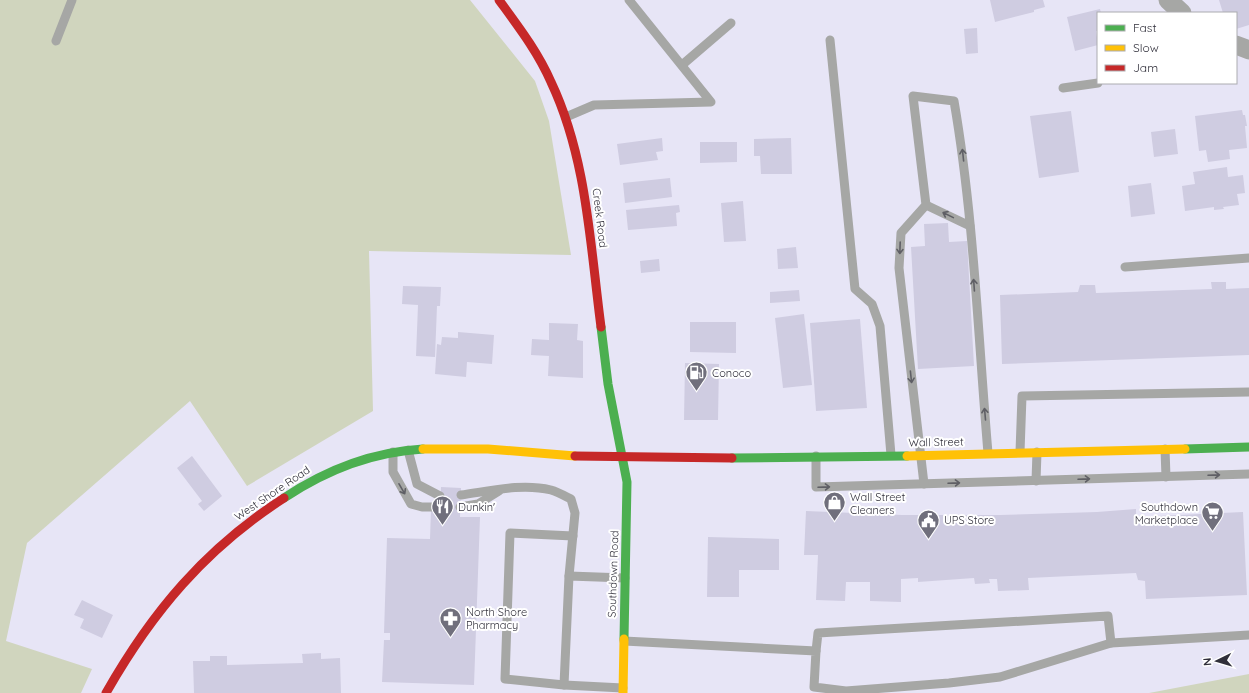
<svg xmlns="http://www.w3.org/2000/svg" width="1249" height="693" font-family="Quicksand,sans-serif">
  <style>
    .green { fill: #d0d5be }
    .building { fill: #cfcce1 }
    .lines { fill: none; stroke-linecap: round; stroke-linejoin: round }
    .lane { stroke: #a6a7a5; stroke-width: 9 }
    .street { stroke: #a6a7a5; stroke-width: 19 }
    .fast { stroke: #4caf50; stroke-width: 9 }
    .slow { stroke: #ffc107; stroke-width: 9 }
    .jam { stroke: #c62828; stroke-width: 9 }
    .oneway { stroke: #5f5f65 }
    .labels { text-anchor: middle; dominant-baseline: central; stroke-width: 4; stroke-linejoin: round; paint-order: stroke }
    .street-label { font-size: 11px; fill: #302f3a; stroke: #fff }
    .poi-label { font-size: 11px; fill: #302f3a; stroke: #fff; text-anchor: start }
  </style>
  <rect width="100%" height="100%" fill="#e7e5f6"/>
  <!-- green -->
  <g class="green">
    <path d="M0,0H470L535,81L549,121L571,255L369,251L373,411L247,486L190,401L27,543L6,641L92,669L81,693H0Z"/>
    <path d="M1249,674V693H1149Z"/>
  </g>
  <!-- building -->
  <g class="building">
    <path d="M990,0H1043L1045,7L1034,10V12L995,22Z"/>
    <path d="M1219,0H1249V25L1236,29V13H1223Z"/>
    <path d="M1100,9L1101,13H1098V31H1096L1098,45L1075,51L1067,17Z"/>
    <path d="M977,28L978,53L966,54L964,29Z"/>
    <path d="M1242,110L1243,115H1245L1247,126H1245L1247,148L1229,150L1230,159L1208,162L1206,150L1199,151L1195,116Z"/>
    <path d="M1071,111L1079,172L1039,178L1030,116Z"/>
    <path d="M1175,129L1178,154L1154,157L1151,132Z"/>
    <path d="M662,138L663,151L656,152L658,160L620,165L617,144Z"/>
    <path d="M791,138L792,174H761L760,156H754V139Z"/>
    <path d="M700,142H737V162L700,163Z"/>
    <path d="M1227,167L1228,177L1243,175L1245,193L1237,194L1239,205L1223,207L1224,209L1214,210V207L1185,211L1182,186L1195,184L1193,172Z"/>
    <path d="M670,178L672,197L625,203L623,183Z"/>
    <path d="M1151,183L1155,214L1131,217L1128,186Z"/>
    <path d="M743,201L746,241L724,242L721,203Z"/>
    <path d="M679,205L680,212L676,213L677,226L628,230L626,210Z"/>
    <path d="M948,223L949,242L967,241L974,366L918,369L911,247L925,246L924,224Z"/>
    <path d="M796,247L798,268L778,269L777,249Z"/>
    <path d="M659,259L660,271L641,273L640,261Z"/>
    <path d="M1211,282H1226V289L1249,288V355L1002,364L1000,295L1078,292L1080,285H1095L1096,293L1212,289Z"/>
    <path d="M403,286L441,287L440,306H437L435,357L416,356L418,305L402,304Z"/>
    <path d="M799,290L800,301L770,303V292Z"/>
    <path d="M804,314L812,385L783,388L775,318Z"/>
    <path d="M860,319L867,408L816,411L810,323Z"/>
    <path d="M690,322H736V353L690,352Z"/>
    <path d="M549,323L578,324L577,340L583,341V378L548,376L549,356L531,355L532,339L549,340Z"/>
    <path d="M458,332L494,335L492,364L467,362L466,377L435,374L437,344L441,345L442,337L458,338Z"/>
    <path d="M685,363L719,364L718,420H684Z"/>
    <path d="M192,456L222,496L204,511L198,504L202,501L177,468Z"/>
    <path d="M441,487L461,488L460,517H480L474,685L382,682L384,640H390V633H384L387,538L430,539L431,509H440Z"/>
    <path d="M1136,509V517L1243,512L1247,595L1146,599L1145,581L1138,580L1136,573L1028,578L1029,590L998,591L997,579H989L990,583L975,584L974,578L918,582V578L901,579V602L870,601V582H846L845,601L816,600L818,555H804L806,511L902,515H1000L1097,512Z"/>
    <path d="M708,537L779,539V570H739V597H707Z"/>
    <path d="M82,600L113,615L102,638L80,628L84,619L74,615Z"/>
    <path d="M321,653V659L340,658L341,693H194L193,661H210V656H227V665L303,663L302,654Z"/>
  </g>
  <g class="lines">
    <!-- lane -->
    <g class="lane">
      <path d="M830,40L855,289L872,304L880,326L891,455"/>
      <path d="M56,41L72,0"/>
      <path d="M682,65L731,23"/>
      <path d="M1063,88L1098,83"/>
      <path d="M566,117L594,105L711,102L629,0"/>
      <path d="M926,205L970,226"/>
      <path d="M1125,267L1249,258"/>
      <path d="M1165,449L1166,477"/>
      <path d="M408,450L417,484L440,496"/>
      <path d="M393,452V472L411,504L422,507H440"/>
      <path d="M1020,452L1022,396L1249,392"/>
      <path d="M816,456V487L1249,474"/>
      <path d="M1036,481L1037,452"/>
      <path d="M924,484L899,268L901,233L926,205L913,96L954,101C974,217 978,336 988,453"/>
      <path d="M461,495C490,491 522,483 551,490C558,492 565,496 571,499L575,513L569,576"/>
      <path d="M460,507L478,504L499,491"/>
      <path d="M624,641L816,651L814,687L846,691L949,683L1000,677L1111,643L1249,635"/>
      <path d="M816,651L818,633L1108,616L1111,643"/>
      <path d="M564,685L505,679L510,533L573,536"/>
      <path d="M623,688L564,685L569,576L625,578"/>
    </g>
    <!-- street -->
    <g class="street">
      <path d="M1168,0L1182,13"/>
      <path d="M1236,45L1249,50"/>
    </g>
    <!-- fast -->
    <g class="fast">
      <path d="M601,327L608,384L627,482L624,639"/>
      <path d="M1185,449L1249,447"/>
      <path d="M732,458L907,456"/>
      <path d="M284,498C326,470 372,452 423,449"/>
    </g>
    <!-- slow -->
    <g class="slow">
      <path d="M423,449H488L575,456"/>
      <path d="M907,456L1185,449"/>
      <path d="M623,693L624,639"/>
    </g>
    <!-- jam -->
    <g class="jam">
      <path d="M499,0C518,26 538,52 551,82C587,158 590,244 601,327"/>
      <path d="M575,456L732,458"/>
      <path d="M106,693C152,612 205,549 284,498"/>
    </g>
  </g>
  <!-- one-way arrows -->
  <defs><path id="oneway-shaft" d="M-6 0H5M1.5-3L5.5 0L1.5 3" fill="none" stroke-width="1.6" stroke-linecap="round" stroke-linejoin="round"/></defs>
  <g class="oneway">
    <use href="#oneway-shaft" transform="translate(963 155) rotate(-96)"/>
    <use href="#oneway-shaft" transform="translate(948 215) rotate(-154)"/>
    <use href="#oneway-shaft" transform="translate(900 248) rotate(92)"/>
    <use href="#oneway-shaft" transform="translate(974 285) rotate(-94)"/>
    <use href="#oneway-shaft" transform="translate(911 377) rotate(84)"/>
    <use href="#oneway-shaft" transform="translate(985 414) rotate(-95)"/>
    <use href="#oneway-shaft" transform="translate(1214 475) rotate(-2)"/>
    <use href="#oneway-shaft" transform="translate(1084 479) rotate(-2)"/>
    <use href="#oneway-shaft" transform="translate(954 483) rotate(-2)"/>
    <use href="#oneway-shaft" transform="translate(824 487) rotate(-2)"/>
    <use href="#oneway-shaft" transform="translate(402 489) rotate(60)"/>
  </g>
  <!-- icons -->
  <defs>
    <symbol id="fuel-pin" viewBox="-11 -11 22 30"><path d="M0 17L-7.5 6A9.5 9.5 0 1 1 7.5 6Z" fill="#706f7c" stroke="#fff"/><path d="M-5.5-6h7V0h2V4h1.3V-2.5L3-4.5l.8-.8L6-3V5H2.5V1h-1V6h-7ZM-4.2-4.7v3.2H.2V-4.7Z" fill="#fff"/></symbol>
    <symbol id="shop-pin" viewBox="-11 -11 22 30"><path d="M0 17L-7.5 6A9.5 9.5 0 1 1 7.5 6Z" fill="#706f7c" stroke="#fff"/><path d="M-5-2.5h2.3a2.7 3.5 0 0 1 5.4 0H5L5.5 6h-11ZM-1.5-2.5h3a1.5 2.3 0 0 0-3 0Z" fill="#fff"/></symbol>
    <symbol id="restaurant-pin" viewBox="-11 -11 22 30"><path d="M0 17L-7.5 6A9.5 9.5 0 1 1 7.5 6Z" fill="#706f7c" stroke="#fff"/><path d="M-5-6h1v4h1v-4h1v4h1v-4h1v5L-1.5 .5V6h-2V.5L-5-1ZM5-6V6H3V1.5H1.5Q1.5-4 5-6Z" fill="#fff"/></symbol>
    <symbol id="supermarket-pin" viewBox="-11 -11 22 30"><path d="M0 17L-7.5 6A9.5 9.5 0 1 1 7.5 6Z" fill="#706f7c" stroke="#fff"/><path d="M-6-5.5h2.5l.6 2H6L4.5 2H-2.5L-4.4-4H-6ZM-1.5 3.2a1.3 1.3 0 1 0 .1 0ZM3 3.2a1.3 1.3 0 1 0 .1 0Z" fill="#fff"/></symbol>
    <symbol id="civic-pin" viewBox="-11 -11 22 30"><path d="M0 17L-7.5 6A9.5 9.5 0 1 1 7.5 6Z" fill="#706f7c" stroke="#fff"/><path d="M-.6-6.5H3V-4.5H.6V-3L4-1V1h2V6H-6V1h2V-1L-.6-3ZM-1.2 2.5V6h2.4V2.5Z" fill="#fff"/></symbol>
    <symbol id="pharmacy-pin" viewBox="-11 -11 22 30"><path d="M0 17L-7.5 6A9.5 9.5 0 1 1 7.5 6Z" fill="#706f7c" stroke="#fff"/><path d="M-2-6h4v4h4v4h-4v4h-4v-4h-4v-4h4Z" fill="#fff"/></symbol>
  </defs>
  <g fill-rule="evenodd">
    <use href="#fuel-pin" x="684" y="360" width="25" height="34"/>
    <use href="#shop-pin" x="822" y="490" width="25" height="34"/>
    <use href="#restaurant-pin" x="430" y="494" width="25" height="34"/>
    <use href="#supermarket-pin" x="1200" y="500" width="25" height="34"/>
    <use href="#civic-pin" x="916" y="508" width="25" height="34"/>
    <use href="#pharmacy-pin" x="438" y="606" width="25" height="34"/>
  </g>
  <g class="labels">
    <!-- street labels -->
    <g class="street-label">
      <text transform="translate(600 218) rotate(83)">Creek Road</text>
      <text transform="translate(936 442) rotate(-1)">Wall Street</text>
      <text transform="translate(272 493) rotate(-34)">West Shore Road</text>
      <text transform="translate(613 574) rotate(-88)">Southdown Road</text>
    </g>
    <!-- poi labels -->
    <g class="poi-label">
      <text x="712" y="373">Conoco</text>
      <text x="850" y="497">Wall Street<tspan x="850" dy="13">Cleaners</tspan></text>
      <text x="458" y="507">Dunkin'</text>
      <text x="1198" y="507" text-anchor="end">Southdown<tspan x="1198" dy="13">Marketplace</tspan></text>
      <text x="944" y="520">UPS Store</text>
      <text x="466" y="612">North Shore<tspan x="466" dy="13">Pharmacy</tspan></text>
    </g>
  </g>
  <!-- legend -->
  <rect x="1097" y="12" width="140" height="72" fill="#ffffff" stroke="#acacb0"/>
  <rect x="1105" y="25" width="20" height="6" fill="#4caf50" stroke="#acacb0"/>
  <text x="1133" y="32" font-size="12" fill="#302f3a">Fast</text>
  <rect x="1105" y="45" width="20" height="6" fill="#ffc107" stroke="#acacb0"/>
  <text x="1133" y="52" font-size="12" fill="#302f3a">Slow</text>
  <rect x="1105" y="65" width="20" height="6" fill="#c62828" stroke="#acacb0"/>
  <text x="1133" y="72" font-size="12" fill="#302f3a">Jam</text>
  <!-- north arrow -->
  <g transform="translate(1217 661) rotate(265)" stroke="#ffffff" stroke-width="3" paint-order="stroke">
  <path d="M0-3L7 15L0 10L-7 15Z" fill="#302f3a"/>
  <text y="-6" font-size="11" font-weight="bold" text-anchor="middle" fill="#302f3a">N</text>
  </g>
</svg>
